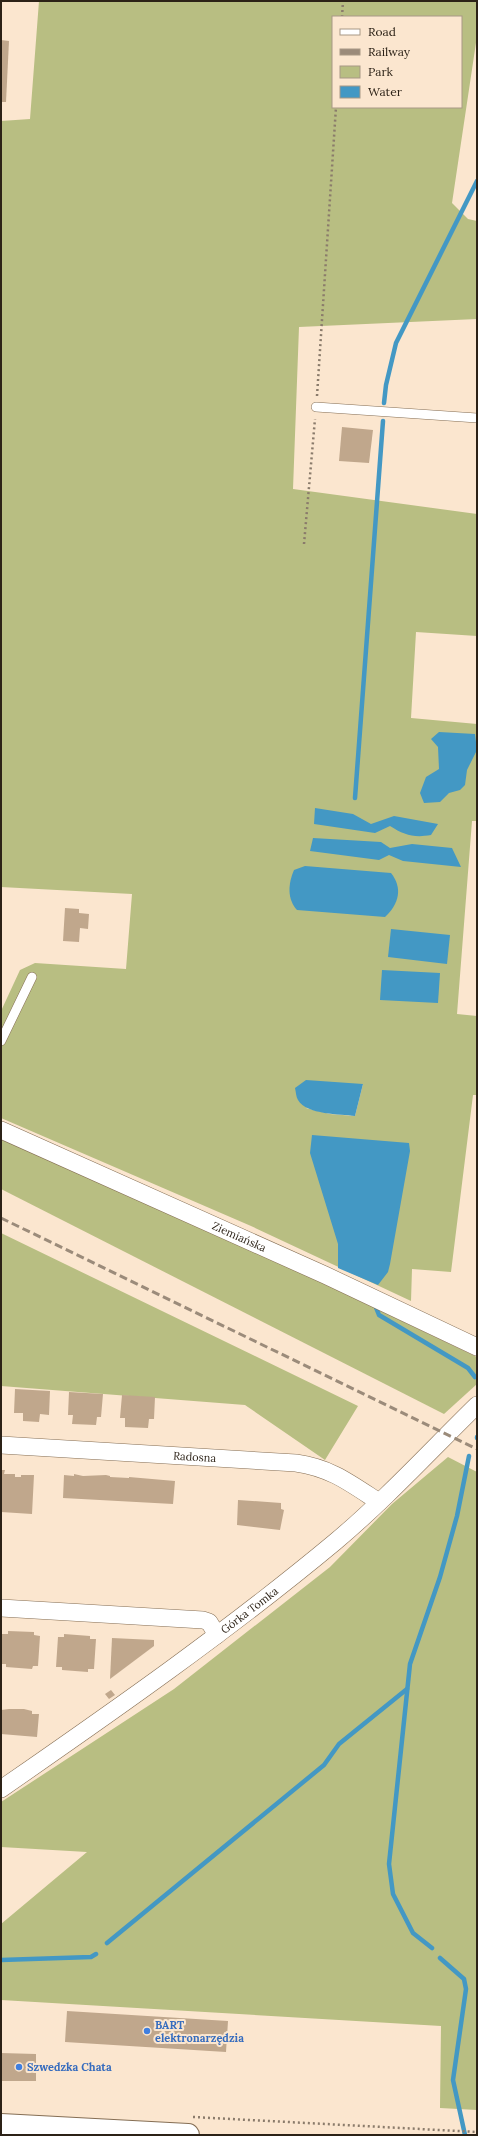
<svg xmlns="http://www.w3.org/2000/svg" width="478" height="2136" font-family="Lora,serif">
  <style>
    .green { fill: #b8be82; fill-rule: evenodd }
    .water { fill: #4398c4 }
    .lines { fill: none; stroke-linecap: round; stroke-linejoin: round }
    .stream { stroke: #4398c4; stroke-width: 4.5 }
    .building { fill: #c0a78c }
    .service-casing { stroke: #856e54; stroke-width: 10 }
    .minor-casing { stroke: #856e54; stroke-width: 18 }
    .primary-casing { stroke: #856e54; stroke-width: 24 }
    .path { stroke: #8a7b6b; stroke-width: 2.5; stroke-dasharray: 2 3; stroke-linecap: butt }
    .service { stroke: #fff; stroke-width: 9 }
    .minor { stroke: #fff; stroke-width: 17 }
    .primary { stroke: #fff; stroke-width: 22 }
    .rail { stroke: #9b8b7a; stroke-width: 3; stroke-dasharray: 8 4; stroke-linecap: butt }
    .shop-dot { fill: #3f7fe0; stroke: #fbe6cf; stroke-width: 1.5 }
    .labels { text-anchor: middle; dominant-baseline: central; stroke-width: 4; stroke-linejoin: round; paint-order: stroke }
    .street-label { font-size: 11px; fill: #2c2217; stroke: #fbe6cf }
    .shop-label { font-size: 11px; font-weight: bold; fill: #366cbe; stroke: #fbe6cf; text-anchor: start }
  </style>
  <rect width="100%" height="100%" fill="#fbe6cf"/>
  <!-- green -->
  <g class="green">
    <path d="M39,1H477V36L452,203L468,219L477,221V319L299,327L293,489L477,514V636L416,632L411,718L477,724V821H472L457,1014L477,1016V1095H473L451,1272L412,1269L411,1301L251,1226L1,1118V1011L20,970L35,963L126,969L132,894L1,887V121L30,119ZM333,17H461V107H333ZM363,1084L355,1116L330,1114L306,1108Z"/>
    <path d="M1,1139L266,1256L477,1357V1384L444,1414L1,1189Z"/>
    <path d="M1,1233L358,1406L325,1460L245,1405L1,1386Z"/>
    <path d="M448,1457L477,1472V2110L440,2108L441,2026L1,2000V1924L87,1852L1,1847V1802L174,1689L330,1567L392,1504Z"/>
  </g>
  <!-- water -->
  <g class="water">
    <path d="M439,732L475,734L477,750L467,770L465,785L460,790L449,793L440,802L424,803L420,793L426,777L439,769L438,747L431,739Z"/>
    <path d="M315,808L353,814L371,824L394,816L438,824L431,835C414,838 404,835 390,826L375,833L314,824Z"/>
    <path d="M313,838L381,842L390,848L412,844L452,848L461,867L403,861L389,855L379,860L310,851Z"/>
    <path d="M305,866L391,873C403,888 399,904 385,917L297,910C287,899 288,884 294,870Z"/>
    <path d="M391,929L450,935L447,964L388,957Z"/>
    <path d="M382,970L440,973L438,1003L380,1000Z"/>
    <path d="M306,1080L363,1084L355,1116C340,1114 307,1115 298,1100C296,1097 296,1092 295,1088Z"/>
    <path d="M312,1135L409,1143L410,1151L390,1264L388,1272L378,1285L338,1268V1244L310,1153Z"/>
  </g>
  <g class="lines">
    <!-- stream -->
    <g class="stream">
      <path d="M384,403L386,385L396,343L477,181"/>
      <path d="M355,798L383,421"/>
      <path d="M375,1305L379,1315L468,1368L475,1377"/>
      <path d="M477,1438V1437"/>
      <path d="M107,1943L324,1765L339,1744L407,1689"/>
      <path d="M432,1948L413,1933L393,1894L389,1864L410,1664L440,1577L457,1516L469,1456"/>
      <path d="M440,1958L464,1979L466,1989L453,2080L465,2135"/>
      <path d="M1,1960L91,1957L96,1954"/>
    </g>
  </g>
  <!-- building -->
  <g class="building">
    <path d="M1,40L9,41L6,102H1Z"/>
    <path d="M342,427L373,430L369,463L339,461Z"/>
    <path d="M65,908L79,909V913L89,914L88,929L80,928L79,942L63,941Z"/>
    <path d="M15,1389L50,1391L49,1415L40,1414L39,1422L23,1421V1413H14Z"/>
    <path d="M69,1392L103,1394L101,1417H97L96,1425L72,1424L73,1415H68Z"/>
    <path d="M122,1395L155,1397L154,1419H149L148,1428L125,1427V1418H120Z"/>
    <path d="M1,1470H5L4,1474H15V1477H21V1475H34L32,1514L1,1512Z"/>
    <path d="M74,1474L83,1476L106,1475L110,1476V1477L129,1478V1477L175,1481L173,1504L63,1498L64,1475L74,1476Z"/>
    <path d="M238,1500L281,1503V1509L284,1510L280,1530L237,1525Z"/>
    <path d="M8,1631L34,1632V1635L40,1636L38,1666H33L32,1669L6,1667V1664H1L2,1634H8Z"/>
    <path d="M64,1634L90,1636V1639H96L94,1669H88V1672L62,1670V1667H56L58,1637H64Z"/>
    <path d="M112,1638L154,1640V1646L110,1679Z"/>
    <path d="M111,1690L115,1695L109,1699L105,1694Z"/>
    <path d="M9,1709H24L32,1711V1714H39L37,1737L1,1734V1710Z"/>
    <path d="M67,2011L228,2021L226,2052L65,2042Z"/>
    <path d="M1,2053L36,2054V2081H1Z"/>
  </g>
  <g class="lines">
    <defs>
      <g id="service">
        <path d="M316,407L477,418"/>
        <path d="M1,1041L32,977"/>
      </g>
      <g id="minor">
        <path id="s1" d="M1,1130L325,1275L477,1347"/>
        <path id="s2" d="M1,1445L296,1463C331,1468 350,1483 379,1502"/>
        <path d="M1,1608L203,1620L209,1622L217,1635"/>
        <path id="s3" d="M1,1789C115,1710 228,1631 335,1542C385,1500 430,1451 477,1405"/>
      </g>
      <path id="primary" d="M1,2125L188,2135"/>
    </defs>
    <!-- service casing -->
    <use href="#service" class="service-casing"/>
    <!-- minor casing -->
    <use href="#minor" class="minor-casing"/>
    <!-- primary casing -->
    <use href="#primary" class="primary-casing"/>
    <!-- path -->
    <g class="path">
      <path d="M342,17L343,1"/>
      <path d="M317,396L336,107"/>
      <path d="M304,544L315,419"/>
      <path d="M193,2117L477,2132"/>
    </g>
    <!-- service -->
    <use href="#service" class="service"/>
    <!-- minor -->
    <use href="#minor" class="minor"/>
    <!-- primary -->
    <use href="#primary" class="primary"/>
    <!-- rail -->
    <path class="rail" d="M1,1218L477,1449"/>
  </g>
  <!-- markers -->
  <g class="shop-dot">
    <circle cx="147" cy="2031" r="4"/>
    <circle cx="19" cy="2067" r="4"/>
  </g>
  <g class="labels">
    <!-- street labels -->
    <g class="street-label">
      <text stroke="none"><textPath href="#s1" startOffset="261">Ziemiańska</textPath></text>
      <text stroke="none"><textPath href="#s2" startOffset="194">Radosna</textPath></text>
      <text stroke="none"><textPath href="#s3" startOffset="306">Górka Tomka</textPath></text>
    </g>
    <!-- shop labels -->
    <g class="shop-label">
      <text x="155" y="2025">BART<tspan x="155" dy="13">elektronarzędzia</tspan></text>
      <text x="27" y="2067">Szwedzka Chata</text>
    </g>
  </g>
  <!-- border -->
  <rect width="478" height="2136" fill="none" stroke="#2c2217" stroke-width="4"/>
  <!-- legend -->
  <rect x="332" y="16" width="130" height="92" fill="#fbe6cf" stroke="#a89885"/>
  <rect x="340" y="29" width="20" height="6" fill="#ffffff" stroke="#a89885"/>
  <text x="368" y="36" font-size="12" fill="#2c2217">Road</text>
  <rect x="340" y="49" width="20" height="6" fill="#9b8b7a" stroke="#a89885"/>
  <text x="368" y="56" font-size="12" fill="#2c2217">Railway</text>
  <rect x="340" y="66" width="20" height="12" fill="#b8be82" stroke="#a89885"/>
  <text x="368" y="76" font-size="12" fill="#2c2217">Park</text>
  <rect x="340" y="86" width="20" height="12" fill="#4398c4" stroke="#a89885"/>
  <text x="368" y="96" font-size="12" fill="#2c2217">Water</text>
</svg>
